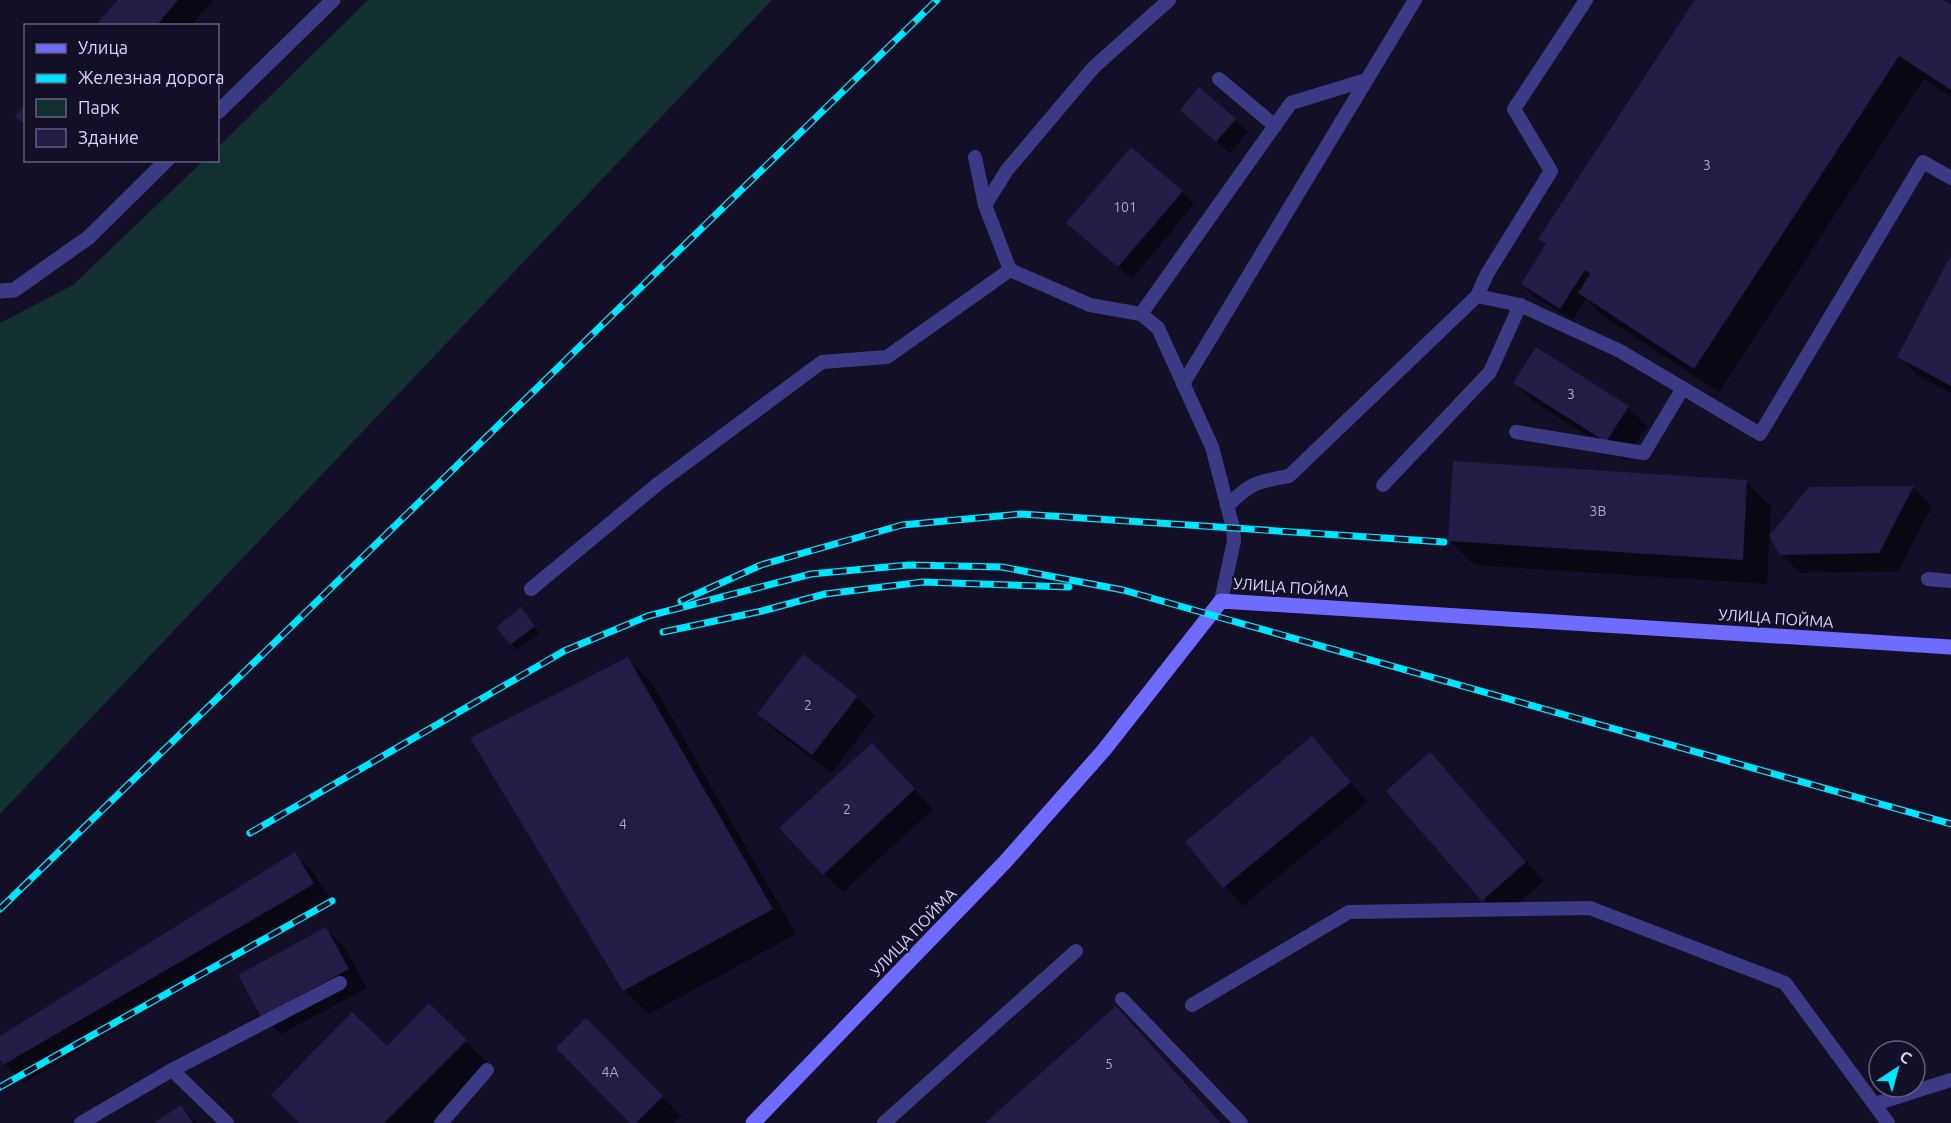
<svg xmlns="http://www.w3.org/2000/svg" width="1951" height="1123" font-family="Ubuntu,sans-serif">
  <style>
    .green { fill: #12302f }
    .shadow { fill: #0007 }
    .building { fill: #241b47 }
    .lines { fill: none; stroke-linecap: round; stroke-linejoin: round }
    .lane { stroke: #3d3a85; stroke-width: 14 }
    .street { stroke: #3d3a85; stroke-width: 15 }
    .secondary { stroke: #6f6bff; stroke-width: 15 }
    .rail-casing { stroke: #00e5ff; stroke-width: 7 }
    .rail { stroke: #130f26; stroke-width: 4.5; stroke-dasharray: 14; stroke-linecap: butt }
    .labels { text-anchor: middle; dominant-baseline: central; stroke-width: 4.5; stroke-linejoin: round; paint-order: stroke }
    .number-label { font-size: 14px; fill: #aca6d1 }
    .street-label { font-size: 16px; fill: #d9d4ff; stroke: #130f26 }
  </style>
  <rect width="100%" height="100%" fill="#130f26"/>
  <!-- green -->
  <path class="green" d="M368,0H772L0,814V323L73,285L203,161L218,160V147Z"/>
  <!-- shadow -->
  <g class="shadow">
    <path d="M120,0H213L191,26H97Z"/>
    <path d="M1696,0H1941L1951,6V97L1924,79L1719,392L1604,317L1586,299L1573,320L1535,297L1522,284L1547,246L1540,239Z"/>
    <path d="M1200,89L1248,132L1230,153L1194,122Z"/>
    <path d="M1182,192L1194,204L1132,279L1081,235Z"/>
    <path d="M1951,258V393L1917,375L1898,356Z"/>
    <path d="M1515,383L1628,407L1647,426L1625,460L1533,401Z"/>
    <path d="M1746,482L1771,506L1767,584L1474,565L1449,540Z"/>
    <path d="M1914,488L1932,506L1898,571L1800,573L1781,554L1809,489Z"/>
    <path d="M526,615L539,633L517,650L511,644Z"/>
    <path d="M628,659L652,683L796,934L649,1014L624,990Z"/>
    <path d="M857,697L875,716L832,773L778,733L759,714Z"/>
    <path d="M1312,738L1368,802L1243,906L1187,842Z"/>
    <path d="M1430,754L1544,881L1502,918L1483,899Z"/>
    <path d="M890,764L933,809L843,892L824,874Z"/>
    <path d="M294,854L313,872L332,903L23,1083L5,1064L0,1056V1038Z"/>
    <path d="M326,929L344,947L367,988L281,1034L263,1016Z"/>
    <path d="M429,1005L490,1065L432,1123H301L387,1048Z"/>
    <path d="M1116,1008L1222,1123H987Z"/>
    <path d="M586,1020L681,1116L674,1123H632Z"/>
    <path d="M181,1107L197,1123H156Z"/>
  </g>
  <!-- building -->
  <g class="building">
    <path d="M118,0H178L156,26H95Z"/>
    <path d="M1695,0H1944L1951,5V90L1899,56L1694,369L1578,293L1590,274L1585,270L1560,309L1521,284L1546,244L1538,239Z"/>
    <path d="M1199,87L1236,119L1216,142L1180,110Z"/>
    <path d="M26,104V125L15,116Z"/>
    <path d="M1131,147L1183,191L1118,267L1066,223Z"/>
    <path d="M1951,255V386L1897,357Z"/>
    <path d="M1536,347L1629,406L1606,442L1513,383Z"/>
    <path d="M1453,461L1747,480L1743,560L1448,541Z"/>
    <path d="M1914,486L1879,553L1780,555L1769,536L1809,487Z"/>
    <path d="M521,607L535,626L510,645L496,627Z"/>
    <path d="M803,654L858,696L812,755L757,714Z"/>
    <path d="M628,657L773,909L623,991L470,738Z"/>
    <path d="M1312,736L1351,782L1223,888L1185,842Z"/>
    <path d="M872,743L915,789L823,875L779,828Z"/>
    <path d="M1430,752L1526,862L1482,901L1386,791Z"/>
    <path d="M295,852L314,884L3,1065L0,1059V1036Z"/>
    <path d="M326,927L349,969L261,1017L238,975Z"/>
    <path d="M429,1003L467,1040L384,1123H299L271,1095L352,1012L387,1046Z"/>
    <path d="M1116,1006L1221,1123H985Z"/>
    <path d="M586,1018L663,1096L636,1123H630L556,1048Z"/>
    <path d="M181,1105L193,1123H154Z"/>
  </g>
  <g class="lines">
    <!-- lane -->
    <g class="lane">
      <path d="M1219,79L1275,126"/>
      <path d="M975,157L985,205L1010,270L1090,305L1141,314L1158,328L1212,447L1233,528L1234,541L1221,601"/>
      <path d="M985,205L1007,170L1094,67L1169,0"/>
      <path d="M1477,296L1487,274L1551,171L1514,109L1586,0"/>
      <path d="M1141,314L1291,103L1366,80"/>
      <path d="M1183,384L1415,0"/>
      <path d="M1516,432L1644,453L1683,388"/>
      <path d="M1383,485L1490,372L1520,305"/>
      <path d="M1227,506C1252,482 1256,482 1289,476L1477,296L1520,305L1620,351L1760,434L1923,162L1951,178"/>
      <path d="M1928,579L1951,581"/>
      <path d="M531,589L659,483L822,362L887,357L1010,270"/>
      <path d="M1122,999L1241,1123"/>
      <path d="M1192,1005L1349,912L1590,908L1785,983L1888,1123"/>
      <path d="M1875,1104L1951,1080"/>
      <path d="M81,1123L172,1070"/>
      <path d="M227,1123L172,1070L340,983"/>
      <path d="M441,1123L487,1070"/>
      <path d="M884,1123L1076,951"/>
    </g>
    <!-- street -->
    <g class="street">
      <path d="M218,112L333,0"/>
      <path d="M0,291L14,290L89,237L167,160"/>
    </g>
    <!-- secondary -->
    <path class="secondary" d="M753,1123L1005,862L1104,750L1221,601L1951,647"/>
    <defs>
      <g id="rail">
        <path d="M681,601L761,565L902,525L1021,514L1444,542"/>
        <path d="M663,632L762,611L825,594L923,582L1069,587"/>
        <path d="M250,833L564,651L648,616L811,574L909,565L1002,567L1123,590L1951,824"/>
        <path d="M0,909L937,0"/>
        <path d="M0,1087L332,901"/>
      </g>
    </defs>
    <!-- rail casing -->
    <use href="#rail" class="rail-casing"/>
    <!-- rail -->
    <use href="#rail" class="rail"/>
  </g>
  <g class="labels">
    <!-- number labels -->
    <g class="number-label">
      <text x="1707" y="165">3</text>
      <text x="1125" y="207">101</text>
      <text x="1571" y="394">3</text>
      <text x="1598" y="511">3В</text>
      <text x="808" y="705">2</text>
      <text x="847" y="809">2</text>
      <text x="623" y="824">4</text>
      <text x="1109" y="1064">5</text>
      <text x="610" y="1072">4А</text>
    </g>
    <!-- street labels -->
    <g class="street-label">
      <text transform="translate(1291 587) rotate(4)">УЛИЦА ПОЙМА</text>
      <text transform="translate(1776 618) rotate(4)">УЛИЦА ПОЙМА</text>
      <text transform="translate(913 932) rotate(-46)">УЛИЦА ПОЙМА</text>
    </g>
  </g>
  <!-- legend -->
  <rect x="24" y="24" width="195" height="138" fill="#130f26" stroke="#625e7d" stroke-width="1.5"/>
  <rect x="36" y="44" width="30" height="9" fill="#6f6bff" stroke="#625e7d" stroke-width="1.5"/>
  <text x="78" y="54" font-size="18" fill="#d9d4ff">Улица</text>
  <rect x="36" y="74" width="30" height="9" fill="#00e5ff" stroke="#625e7d" stroke-width="1.5"/>
  <text x="78" y="84" font-size="18" fill="#d9d4ff">Железная дорога</text>
  <rect x="36" y="99" width="30" height="18" fill="#12302f" stroke="#625e7d" stroke-width="1.5"/>
  <text x="78" y="114" font-size="18" fill="#d9d4ff">Парк</text>
  <rect x="36" y="129" width="30" height="18" fill="#241b47" stroke="#625e7d" stroke-width="1.5"/>
  <text x="78" y="144" font-size="18" fill="#d9d4ff">Здание</text>
  <!-- north arrow -->
  <g transform="translate(1897 1069) rotate(36)"><circle r="28" fill="#130f26" stroke="#625e7d" stroke-width="1.5"/>
  <path d="M0-4.5L10 22L0 15L-10 22Z" fill="#00e5ff"/>
  <text y="-9" font-size="16" font-weight="bold" text-anchor="middle" fill="#d9d4ff">С</text>
  </g>
</svg>
